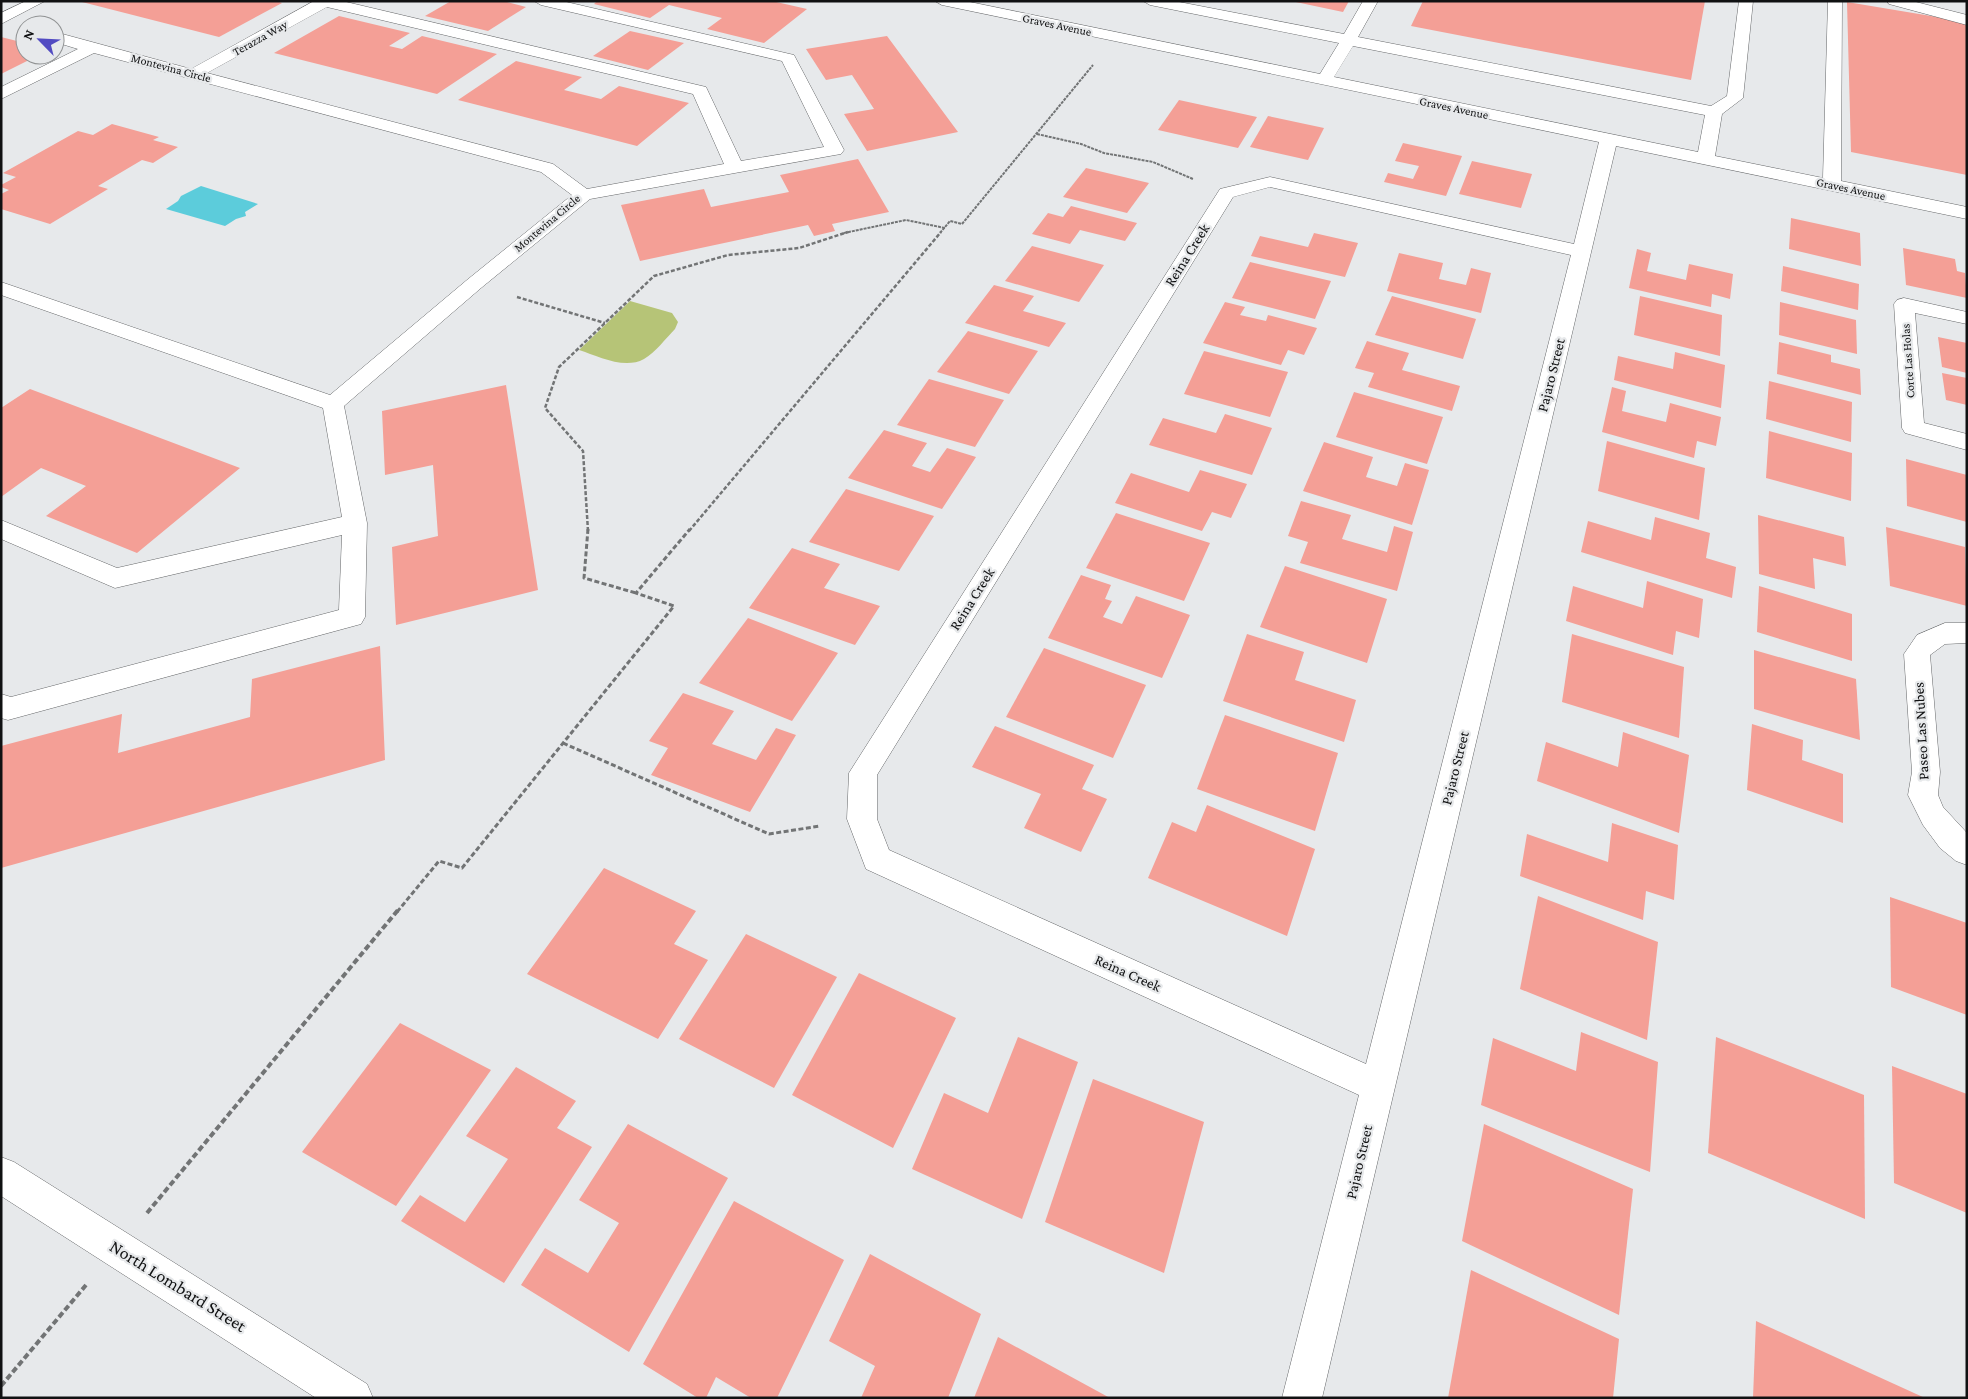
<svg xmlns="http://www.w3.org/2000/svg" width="1968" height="1399" font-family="'Crimson Pro',serif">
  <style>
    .green { fill: #b6c477 }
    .water { fill: #5cccdb }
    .building { fill: #f49f96 }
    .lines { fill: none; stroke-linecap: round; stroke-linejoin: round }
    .minor-casing { stroke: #66686a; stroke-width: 1 }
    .path-far3 { stroke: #727475; stroke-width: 2; stroke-dasharray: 3 1; stroke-linecap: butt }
    .path-far2 { stroke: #727475; stroke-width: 2.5; stroke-dasharray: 4 2; stroke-linecap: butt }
    .path-far1 { stroke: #727475; stroke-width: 3; stroke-dasharray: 5 2.5; stroke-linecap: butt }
    .path { stroke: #727475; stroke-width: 4; stroke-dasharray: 6 3; stroke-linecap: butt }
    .minor { fill: #fff; fill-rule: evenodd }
    .labels { text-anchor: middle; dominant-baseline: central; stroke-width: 4.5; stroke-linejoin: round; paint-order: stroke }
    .far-street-label { font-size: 12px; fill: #101112; stroke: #e7e9eb }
    .street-label { font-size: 15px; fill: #101112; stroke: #e7e9eb }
    .near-street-label { font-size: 18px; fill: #101112; stroke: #e7e9eb }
  </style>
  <rect width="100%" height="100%" fill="#e7e9eb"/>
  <!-- green -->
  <path class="green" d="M630,301L672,313L678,322L675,329C666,338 655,353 644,359C624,370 598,356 579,350Z"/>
  <!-- water -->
  <path class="water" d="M201,186L258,204L245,212L246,216L236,219L225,226L166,209L178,201L181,196Z"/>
  <!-- building -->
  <g class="building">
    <path d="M276,1L282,3L219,37L82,2Z"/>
    <path d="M451,1H503L526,7L488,31L425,16Z"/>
    <path d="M597,1H772L807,9L764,43L707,29L722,18L669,5L650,18L594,4Z"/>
    <path d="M1291,1H1349L1343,12Z"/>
    <path d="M1423,1H1705L1691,80L1411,26Z"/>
    <path d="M1847,2L1967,22V175L1851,152Z"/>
    <path d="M339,16L410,33L389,46L402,49L422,36L497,54L437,94L274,53Z"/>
    <path d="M630,31L684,43L648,70L593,56Z"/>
    <path d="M887,36L958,132L867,151L844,114L874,109L852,75L826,80L806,49Z"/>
    <path d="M1,37L25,43V55H39L1,74Z"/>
    <path d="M516,61L582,77L564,90L601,99L619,86L689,103L637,146L458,100Z"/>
    <path d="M1179,100L1257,117L1238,148L1158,130Z"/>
    <path d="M1268,116L1324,128L1308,160L1250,147Z"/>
    <path d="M112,124L159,137L153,140L178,147L153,163L142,160L98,186L108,189L50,224L1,209V194L9,190L1,187V185L16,177L3,173L78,131L93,135Z"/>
    <path d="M1403,143L1462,156L1446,196L1384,182L1388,173L1413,179L1419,166L1395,161Z"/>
    <path d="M858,159L889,212L832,224L835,231L814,236L808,225L640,261L621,205L704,189L711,207L789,192L780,175Z"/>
    <path d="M1472,161L1532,174L1521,208L1459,194Z"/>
    <path d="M1086,168L1149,183L1127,213L1063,197Z"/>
    <path d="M1071,206L1137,223L1125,241L1080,230L1070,244L1032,234L1048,213L1063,217Z"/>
    <path d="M1791,218L1860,233L1861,266L1789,249Z"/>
    <path d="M1314,233L1358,243L1345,277L1251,256L1260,236L1308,247Z"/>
    <path d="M1032,246L1104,265L1079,302L1005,281Z"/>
    <path d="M1903,248L1955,259L1957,271L1965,273L1967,298L1906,285Z"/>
    <path d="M1637,249L1651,253L1647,271L1686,280L1689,264L1733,274L1730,299L1712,294L1711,307L1629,288Z"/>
    <path d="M1399,253L1443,263L1439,279L1466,285L1471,268L1491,273L1481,313L1387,291Z"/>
    <path d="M1250,262L1331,281L1315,319L1232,298Z"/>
    <path d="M1783,266L1859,284L1858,310L1781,291Z"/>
    <path d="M994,285L1034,296L1023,311L1066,323L1049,347L965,323Z"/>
    <path d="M1392,296L1476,319L1463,359L1375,335Z"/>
    <path d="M1640,296L1722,315L1720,356L1634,335Z"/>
    <path d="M1225,302L1245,307L1240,315L1266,321L1268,315L1317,328L1304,355L1288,350L1281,365L1203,343Z"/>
    <path d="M1780,302L1856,320L1857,354L1779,335Z"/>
    <path d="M968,331L1038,351L1009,394L937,372Z"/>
    <path d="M1938,337L1967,343V373L1942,367Z"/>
    <path d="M1367,341L1409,353L1402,370L1460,386L1452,411L1368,387L1374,373L1355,368Z"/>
    <path d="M1779,342L1831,355V362L1860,369L1861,395L1777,374Z"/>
    <path d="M1204,351L1288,372L1270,417L1184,394Z"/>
    <path d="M1675,352L1725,365L1721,408L1614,380L1618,356L1673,369Z"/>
    <path d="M1942,373L1967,378V405L1946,400Z"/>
    <path d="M929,379L1004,400L975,447L897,425Z"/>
    <path d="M1769,381L1852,402L1851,442L1766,419Z"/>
    <path d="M506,385L538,590L396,625L392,547L438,536L433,465L385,475L382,411Z"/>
    <path d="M1612,387L1626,391L1622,411L1666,422L1670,403L1721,417L1716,446L1697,441L1694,458L1602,432Z"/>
    <path d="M30,389L240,468L137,553L46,516L86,486L41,468L1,497V408Z"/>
    <path d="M1354,392L1443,417L1427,464L1336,437Z"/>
    <path d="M1225,414L1272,428L1252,475L1149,445L1163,418L1216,433Z"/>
    <path d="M884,430L927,443L912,466L930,472L947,448L976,457L942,509L848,478Z"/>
    <path d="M1769,431L1852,453L1851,501L1766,478Z"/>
    <path d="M1607,441L1705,468L1699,520L1598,491Z"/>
    <path d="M1324,442L1373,457L1366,477L1397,486L1405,463L1429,470L1412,525L1303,491Z"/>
    <path d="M1906,459L1967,475V522L1907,506Z"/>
    <path d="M1200,470L1247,484L1231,518L1212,512L1202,531L1115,503L1131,473L1189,492Z"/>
    <path d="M846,489L934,516L899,571L809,542Z"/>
    <path d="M1301,501L1351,515L1342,539L1387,552L1394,526L1413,532L1397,591L1300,563L1308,542L1288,536Z"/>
    <path d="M1116,513L1210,543L1184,601L1086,568Z"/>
    <path d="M1758,515L1844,537L1846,566L1813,558L1815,589L1759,574Z"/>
    <path d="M1655,517L1710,533L1706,558L1736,567L1732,598L1581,552L1588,521L1651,540Z"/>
    <path d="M1886,527L1965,547L1967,606L1890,586Z"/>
    <path d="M792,548L840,564L824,588L880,606L855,645L749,608Z"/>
    <path d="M1285,566L1387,599L1367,663L1260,627Z"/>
    <path d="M1081,575L1111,585L1105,599L1112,601L1103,617L1122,624L1136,596L1190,615L1162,678L1048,638Z"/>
    <path d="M1647,581L1703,599L1699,638L1676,631L1673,655L1566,621L1573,586L1643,608Z"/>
    <path d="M1759,586L1852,614V661L1757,632Z"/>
    <path d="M748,618L838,653L792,721L699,683Z"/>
    <path d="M1247,634L1304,652L1295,680L1356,700L1344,742L1223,701Z"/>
    <path d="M1572,634L1684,667L1679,738L1562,702Z"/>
    <path d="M380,646L385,760L1,868V746L122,714L118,753L250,717L252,679Z"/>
    <path d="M1044,648L1146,685L1113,758L1006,717Z"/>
    <path d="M1754,650L1856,679L1860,740L1754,709Z"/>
    <path d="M683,693L734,711L712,744L756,760L776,728L796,735L750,812L651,775L668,748L649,741Z"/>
    <path d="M1225,715L1338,753L1315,831L1197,789Z"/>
    <path d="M1752,724L1803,740L1802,760L1843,774V823L1747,790Z"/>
    <path d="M995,726L1094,765L1082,789L1107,799L1081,852L1024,828L1041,794L972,767Z"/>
    <path d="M1623,732L1689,755L1679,833L1537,781L1546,742L1618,767Z"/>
    <path d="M1207,805L1315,849L1287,936L1148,878L1172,822L1196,832Z"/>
    <path d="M1612,823L1678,845L1674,900L1646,891L1643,920L1520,876L1527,834L1608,862Z"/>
    <path d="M604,868L696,911L674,944L708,960L658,1039L527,974Z"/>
    <path d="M1538,896L1658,942L1647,1040L1520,989Z"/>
    <path d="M1890,897L1967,923V1015L1891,987Z"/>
    <path d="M746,934L837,977L774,1088L679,1039Z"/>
    <path d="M859,973L956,1018L893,1148L792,1095Z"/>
    <path d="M400,1023L491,1070L396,1206L302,1152Z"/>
    <path d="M1581,1032L1658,1062L1650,1172L1481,1105L1493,1038L1576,1071Z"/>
    <path d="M1018,1037L1078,1062L1022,1219L912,1169L944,1093L988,1113Z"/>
    <path d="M1716,1037L1864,1095L1865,1219L1708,1153Z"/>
    <path d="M1892,1066L1967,1094V1213L1894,1183Z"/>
    <path d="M516,1067L576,1101L557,1128L592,1147L504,1283L401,1221L420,1195L465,1222L508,1159L466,1136Z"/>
    <path d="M1093,1079L1204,1122L1164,1273L1045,1222Z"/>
    <path d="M628,1124L728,1178L629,1352L521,1285L545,1248L588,1273L619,1223L579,1200Z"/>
    <path d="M1484,1124L1633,1189L1619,1315L1462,1241Z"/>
    <path d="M734,1201L844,1260L777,1398H751L716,1377L706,1398H698L643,1364Z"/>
    <path d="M870,1254L981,1314L948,1398H861L875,1366L829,1341Z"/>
    <path d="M1471,1270L1619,1339L1613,1398H1448Z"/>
    <path d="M1756,1321L1925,1398H1753Z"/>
    <path d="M998,1337L1110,1398H974Z"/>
  </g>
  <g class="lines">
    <defs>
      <g id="minor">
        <path d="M26,1H45L1,24V13Z"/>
        <path d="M314,1H342L706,87L741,161L824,147L782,61L541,5L534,1H562L794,55L844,150L841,154L835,155L590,199L481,288L344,406L367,523L365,617L361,624L8,720L1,718V694L11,697L339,610L342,535L115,588L1,539V520L117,568L342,517L323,408L1,295V282L330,395L467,280L572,195L541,172L94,53L1,99V87L78,49L55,42V32L191,69ZM327,7L693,94L724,164L587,189L553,164L207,73Z"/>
        <path d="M935,1H965L1320,74L1339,43L1150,5L1143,1H1174L1344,34L1363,1H1378L1358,37L1711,106L1727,96L1739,1H1753L1743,98L1722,114L1715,156L1823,178L1828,1H1842L1841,181L1967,207V219L1616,146L1322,1398H1282L1359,1095L866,869L847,819L849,773L1220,189L1270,177L1574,244L1599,142L942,5ZM1353,46L1705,115L1698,152L1334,77ZM1270,187L1571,255L1366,1064L889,850L877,819V775L1233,197Z"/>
        <path d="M1887,1H1912L1967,15V25L1889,4Z"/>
        <path d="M1904,298L1967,312V324L1915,313L1924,423L1967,434V450L1905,433L1902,428L1894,304L1897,300Z"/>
        <path d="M1945,623H1967V643L1945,644L1930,655L1940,772L1938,795L1943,807L1967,833V865L1956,861L1940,848L1923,825L1908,795L1912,772L1904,654L1917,635Z"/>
        <path d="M1,1157L14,1162L367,1384L373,1398H316L1,1196Z"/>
      </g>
    </defs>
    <!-- minor casing -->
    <use href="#minor" class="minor-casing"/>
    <!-- path-far3 -->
    <g class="path-far3">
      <path d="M1037,134L1081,144L1104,153L1153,162L1193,179"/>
      <path d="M844,233L906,220L945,228"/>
      <path d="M940,233L950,221L962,224L1093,65"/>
    </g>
    <!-- path-far2 -->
    <g class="path-far2">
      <path d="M517,297L605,323"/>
      <path d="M588,531L583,451L545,408L559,367L654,276L728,255L799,248L848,232"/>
      <path d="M689,531L941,232"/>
    </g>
    <!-- path-far1 -->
    <g class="path-far1">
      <path d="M588,529L584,578L636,593"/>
      <path d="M563,743L769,834L820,826"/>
      <path d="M397,912L439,861L462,868L674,606L636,593L690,529"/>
    </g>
    <!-- path -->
    <g class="path">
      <path d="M147,1213L398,910"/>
      <path d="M1,1386L86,1285"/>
    </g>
    <!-- minor -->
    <use href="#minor" class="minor"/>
  </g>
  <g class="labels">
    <!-- far-street labels -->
    <g class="far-street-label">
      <text transform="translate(1057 25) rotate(12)">Graves Avenue</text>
      <text transform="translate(260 38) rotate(-29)">Terazza Way</text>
      <text transform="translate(171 68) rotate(15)">Montevina Circle</text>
      <text transform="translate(1454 108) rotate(12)">Graves Avenue</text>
      <text transform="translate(1851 189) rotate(12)">Graves Avenue</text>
      <text transform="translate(547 223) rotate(-40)">Montevina Circle</text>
      <text transform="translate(1908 361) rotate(-94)">Corte Las Holas</text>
    </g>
    <!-- street labels -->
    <g class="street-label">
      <text transform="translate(1187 255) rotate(-58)">Reina Creek</text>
      <text transform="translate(1551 375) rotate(-76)">Pajaro Street</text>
      <text transform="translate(972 599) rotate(-58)">Reina Creek</text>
      <text transform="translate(1921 731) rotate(-93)">Paseo Las Nubes</text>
      <text transform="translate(1455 768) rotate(-76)">Pajaro Street</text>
      <text transform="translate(1128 973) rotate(24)">Reina Creek</text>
      <text transform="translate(1359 1162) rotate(-77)">Pajaro Street</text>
    </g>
    <!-- near-street labels -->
    <g class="near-street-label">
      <text transform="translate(178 1286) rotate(32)">North Lombard Street</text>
    </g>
  </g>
  <!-- border -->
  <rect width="1968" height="1399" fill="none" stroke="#101112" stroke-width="5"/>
  <!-- north arrow -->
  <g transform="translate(40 40) rotate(294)"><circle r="24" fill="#e7e9eb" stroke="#919394"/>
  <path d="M0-4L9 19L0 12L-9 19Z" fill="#524bc2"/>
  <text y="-8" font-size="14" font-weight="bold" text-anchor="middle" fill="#101112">N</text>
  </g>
</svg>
